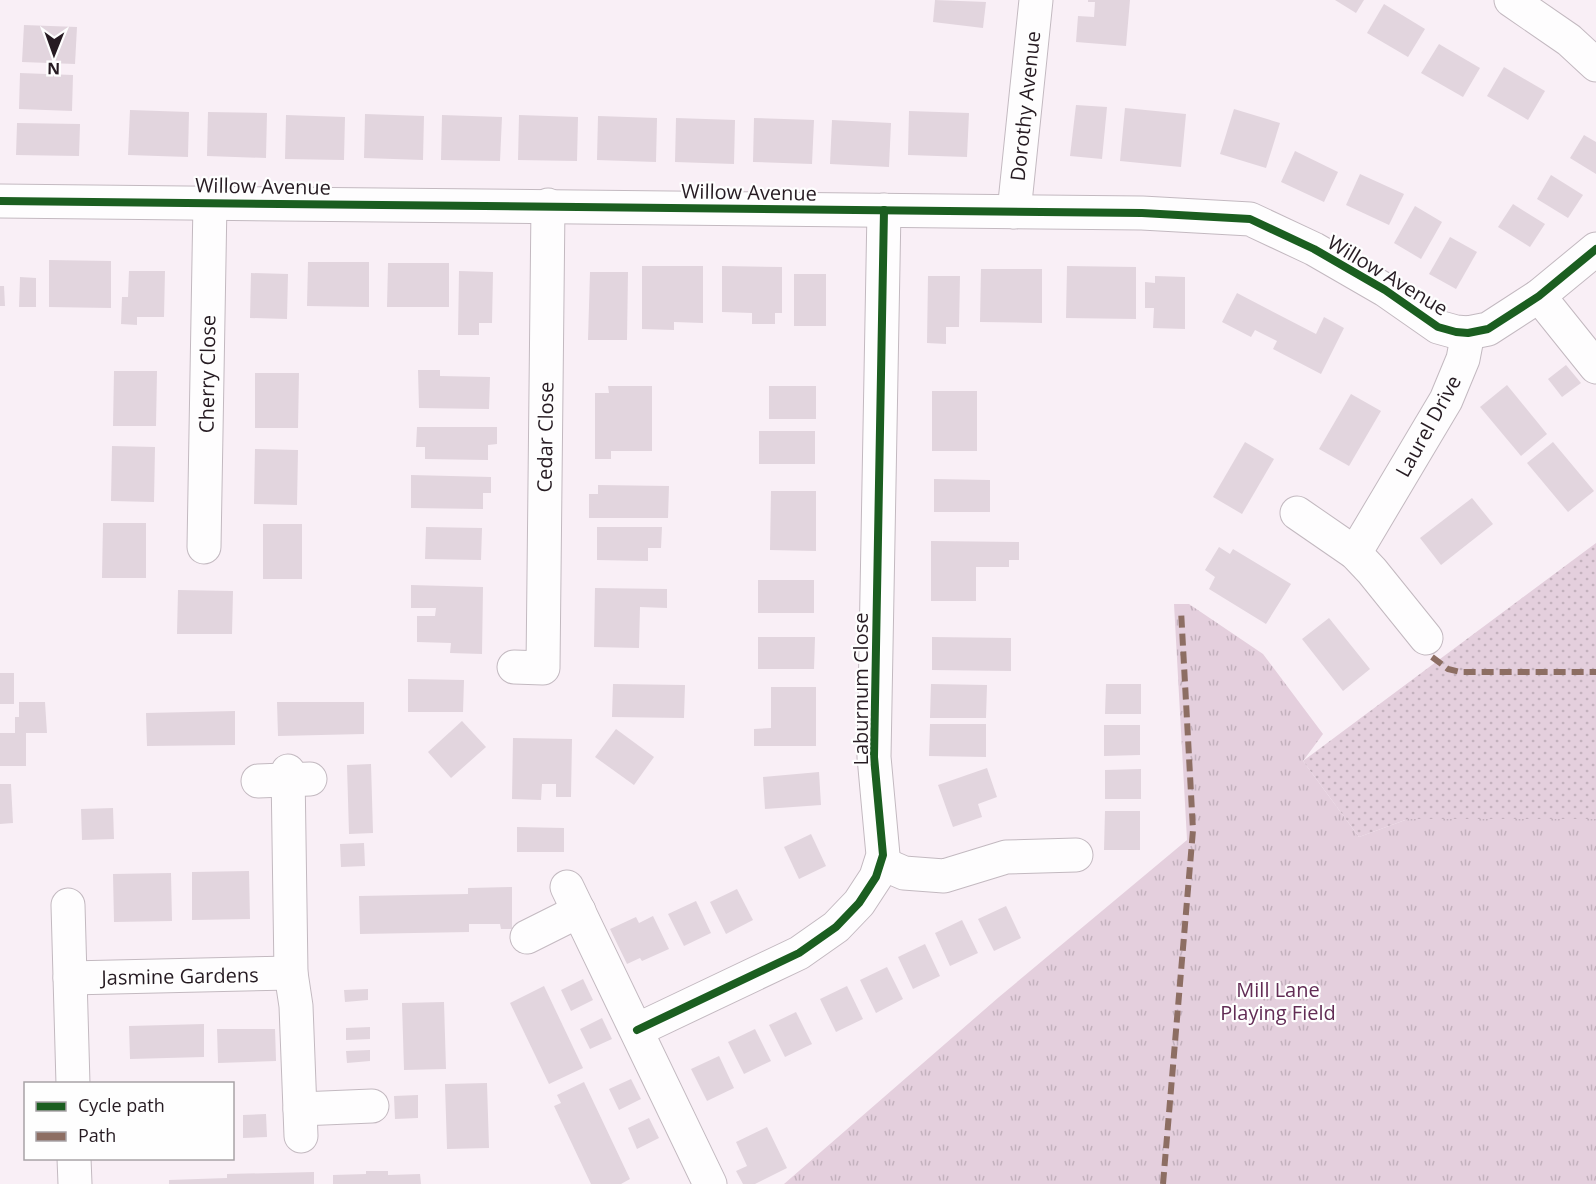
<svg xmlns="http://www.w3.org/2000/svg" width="1596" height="1184" font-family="'Open Sans',sans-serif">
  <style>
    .grass { fill: url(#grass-tufts) }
    .garden { fill: url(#garden-dots) }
    .building { fill: #e2d5de }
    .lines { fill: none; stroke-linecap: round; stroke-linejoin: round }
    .minor-casing { stroke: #c3b9c0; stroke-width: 35 }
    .minor { stroke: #fefdfe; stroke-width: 33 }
    .quiet { stroke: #8d6e63; stroke-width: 6; stroke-dasharray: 12 6; stroke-linecap: butt }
    .cycleway-casing { stroke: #fefefe; stroke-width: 11 }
    .cycleway { stroke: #1b5e20; stroke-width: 8 }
    .labels { text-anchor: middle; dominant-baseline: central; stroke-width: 4.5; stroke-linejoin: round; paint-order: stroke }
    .street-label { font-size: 20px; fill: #261b22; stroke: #fefefe }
    .park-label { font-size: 20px; fill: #622c55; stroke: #fefefe }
  </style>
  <defs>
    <pattern id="grass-tufts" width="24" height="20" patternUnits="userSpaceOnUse" patternTransform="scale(1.5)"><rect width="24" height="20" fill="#e4cfdd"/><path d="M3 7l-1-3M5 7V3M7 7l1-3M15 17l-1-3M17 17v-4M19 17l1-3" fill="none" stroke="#c3b1bd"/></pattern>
    <pattern id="garden-dots" width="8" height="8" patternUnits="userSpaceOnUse" patternTransform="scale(1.5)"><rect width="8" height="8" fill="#e4cfdd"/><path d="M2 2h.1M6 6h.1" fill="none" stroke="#c3b1bd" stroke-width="1.8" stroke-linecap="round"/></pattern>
  </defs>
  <rect width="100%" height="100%" fill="#f9eff6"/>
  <!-- grass -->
  <path class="grass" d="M1174,604H1189L1263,654L1323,734L1303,761L1359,837L1408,819H1596V1184H784L999,997L1187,840Z"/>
  <!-- garden -->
  <path class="garden" d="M1596,543V819H1408L1359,837L1303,761Z"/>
  <!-- building -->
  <g class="building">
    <path d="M935,0L986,2L983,28L933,22Z"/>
    <path d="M1088,0H1130L1126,46L1076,42L1078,16L1094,17L1095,2H1088Z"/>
    <path d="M1335,0H1364L1356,13Z"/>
    <path d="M1384,4L1425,29L1408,57L1367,33Z"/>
    <path d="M24,25L77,27L75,64L22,62Z"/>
    <path d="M1439,44L1480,68L1463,97L1421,73Z"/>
    <path d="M1504,67L1545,91L1528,120L1487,96Z"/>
    <path d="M20,73L73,75L72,111L19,109Z"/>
    <path d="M1076,105L1107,107L1102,159L1070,156Z"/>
    <path d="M1125,108L1186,114L1181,167L1120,161Z"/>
    <path d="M1234,109L1280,123L1266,168L1220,154Z"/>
    <path d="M130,110L189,112L188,157L128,155Z"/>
    <path d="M909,111L969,113L967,157L908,155Z"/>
    <path d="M208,112L267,113L266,158L207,156Z"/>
    <path d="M365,114L424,116L423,160L364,158Z"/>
    <path d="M286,115L345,117L344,160L285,159Z"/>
    <path d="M442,115L502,117L500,161L441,160Z"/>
    <path d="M519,115L578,117L577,161L518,160Z"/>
    <path d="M598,116L657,118L656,162L597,160Z"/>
    <path d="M676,118L735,120L734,164L675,162Z"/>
    <path d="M754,118L814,120L812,164L753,162Z"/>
    <path d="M832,120L891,123L889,167L830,164Z"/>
    <path d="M17,123L80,124L79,156L16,155Z"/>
    <path d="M1584,135L1596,142V174L1570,158Z"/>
    <path d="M1295,151L1338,172L1324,202L1281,182Z"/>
    <path d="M1360,174L1404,194L1389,225L1346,205Z"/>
    <path d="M1551,175L1583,195L1568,218L1537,199Z"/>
    <path d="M1513,204L1545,224L1530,247L1498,227Z"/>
    <path d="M1415,206L1442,222L1421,259L1394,243Z"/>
    <path d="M1450,237L1477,252L1456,289L1429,274Z"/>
    <path d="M49,260L111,261V308L49,307Z"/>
    <path d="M308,262H369V307L307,306Z"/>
    <path d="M388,263H449V307H387Z"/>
    <path d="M642,266H703V323L674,322V330L642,329Z"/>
    <path d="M722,266L782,267V313H775V324H752V313L722,312Z"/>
    <path d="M1067,266L1136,267V319L1066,318Z"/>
    <path d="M981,269H1042V323L980,322Z"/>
    <path d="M129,271H165L164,317H137V325L121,324L122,297H128Z"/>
    <path d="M459,271L493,272L492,323H479V335H458Z"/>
    <path d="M590,272H628L627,340H588Z"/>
    <path d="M251,273L288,274L287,319L250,318Z"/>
    <rect x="794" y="274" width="32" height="52"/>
    <path d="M928,276H960L959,327H946V344L927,343Z"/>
    <path d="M1155,276L1185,277V329L1153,328L1154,308H1145V282L1155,283Z"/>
    <path d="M20,277L36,278V307H19Z"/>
    <path d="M0,286H4L5,306H0Z"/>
    <path d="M1237,293L1316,334L1324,317L1344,328L1321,374L1273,349L1277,341L1255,330L1251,337L1222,322Z"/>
    <path d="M1566,365L1581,383L1562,397L1548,379Z"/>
    <path d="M418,370H440V376L490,377L489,409L419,408Z"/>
    <path d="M114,371H157L156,426H113Z"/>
    <path d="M255,373H299L298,428H255Z"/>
    <path d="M1507,385L1547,434L1521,456L1480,407Z"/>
    <path d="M608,386H652V451H611V459H595V393H609Z"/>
    <rect x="769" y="386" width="47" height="33"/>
    <rect x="932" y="391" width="45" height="60"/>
    <path d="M1351,394L1381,411L1349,466L1319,449Z"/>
    <path d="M417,427H497V444L488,445V460L425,459V447H416Z"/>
    <rect x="759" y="431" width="56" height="33"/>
    <path d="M1245,442L1274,459L1242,514L1213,497Z"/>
    <path d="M1553,442L1594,491L1568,512L1527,463Z"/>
    <path d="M112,446L155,447L154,502L111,501Z"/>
    <path d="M255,449L298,450L297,505L254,504Z"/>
    <path d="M411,475L491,477V493H483V509L411,508Z"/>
    <path d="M934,479L990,480V512H934Z"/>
    <path d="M598,485L669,486L668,518H589V494H598Z"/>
    <path d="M771,491H816V551L770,550Z"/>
    <path d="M1472,498L1493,524L1441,565L1420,538Z"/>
    <path d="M103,523H146V578H102Z"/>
    <rect x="263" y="524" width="39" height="55"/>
    <path d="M426,527L482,528L481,560L425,559Z"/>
    <path d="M597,527H662L661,548H648V561L597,560Z"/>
    <path d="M931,541L1019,542V560H1009V567H976V601H931Z"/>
    <path d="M1219,547L1230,554L1233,549L1291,584L1266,624L1209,589L1215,577L1205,570Z"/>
    <rect x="758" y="580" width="56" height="33"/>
    <path d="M411,585L483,587L482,654L450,653L451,643L417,642V616H435L436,608H411Z"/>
    <path d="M595,588L667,589V608L640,607L639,648L594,647Z"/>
    <path d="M178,590L233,591L232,634H177Z"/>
    <path d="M1329,618L1370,669L1343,691L1302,639Z"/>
    <path d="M758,637H815L814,669H758Z"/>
    <path d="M932,637L1011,638V671L932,670Z"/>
    <rect x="0" y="673" width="14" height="31"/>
    <path d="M408,679L464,680L463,712H408Z"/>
    <path d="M613,684L685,685L684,718L612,717Z"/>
    <path d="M931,684L987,685L986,718H930Z"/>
    <path d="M1106,684H1141V714H1105Z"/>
    <path d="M771,687H816V746H754V729L771,728Z"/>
    <path d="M19,702H45L47,733H26V766H0V733H15V717H19Z"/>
    <path d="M277,702H364V734L278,736Z"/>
    <path d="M235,711V745L147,746L146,713Z"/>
    <path d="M462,721L486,747L451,778L428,752Z"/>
    <path d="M930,724H986V757L929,756Z"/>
    <path d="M1104,725H1140V755L1104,756Z"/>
    <path d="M616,729L654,757L634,785L595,757Z"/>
    <path d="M513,738L572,739L571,797H556V784H542L541,800L512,799Z"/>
    <path d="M371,764L373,833L349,834L347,765Z"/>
    <path d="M987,768L997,797L978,804L982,817L953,827L938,785Z"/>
    <path d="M1141,769V799H1105V770Z"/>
    <path d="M819,772L821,805L765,809L763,777Z"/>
    <path d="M0,784H11L13,823L0,824Z"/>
    <path d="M113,808L114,839L82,840L81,809Z"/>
    <path d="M1105,811H1140V850H1104Z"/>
    <path d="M517,827L564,828V852H517Z"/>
    <path d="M811,834L826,866L799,879L784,847Z"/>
    <path d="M364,843L365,866L341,867L340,844Z"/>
    <path d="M249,871L250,919L192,920V872Z"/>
    <path d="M171,873L172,921L114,922L113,874Z"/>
    <path d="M512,887V929H501L500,924H469V932L360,934L359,896L468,894V888Z"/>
    <path d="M737,889L753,920L726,934L710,902Z"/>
    <path d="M696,901L711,933L684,946L668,914Z"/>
    <path d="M1006,906L1021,938L994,951L978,919Z"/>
    <path d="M653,916L669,949L642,961L640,958L627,964L610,929L636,917L639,923Z"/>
    <path d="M962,920L978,953L950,966L935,933Z"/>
    <path d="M925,944L940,976L913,989L898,957Z"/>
    <path d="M887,967L903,999L876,1013L860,980Z"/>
    <path d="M583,979L593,1000L571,1011L561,990Z"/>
    <path d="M544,986L583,1068L549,1084L510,1003Z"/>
    <path d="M847,986L863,1019L836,1032L820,999Z"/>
    <path d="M368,989V1000L345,1002L344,990Z"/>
    <path d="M444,1002L446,1069L404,1070L402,1003Z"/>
    <path d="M796,1012L812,1044L785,1057L769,1025Z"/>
    <path d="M602,1018L612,1039L590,1049L580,1029Z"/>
    <path d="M204,1024V1057L130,1059L129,1026Z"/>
    <path d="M370,1027V1039L346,1040V1028Z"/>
    <path d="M217,1029H275L276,1061L218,1063Z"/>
    <path d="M755,1029L771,1061L744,1074L728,1042Z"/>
    <path d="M370,1050V1061L347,1063L346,1051Z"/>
    <path d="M719,1056L734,1088L707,1101L691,1069Z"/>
    <path d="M631,1079L641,1099L619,1110L609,1089Z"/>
    <path d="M584,1082L630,1179L621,1184H591L554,1106L561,1103L557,1095Z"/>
    <path d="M487,1083L489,1148L447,1149L445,1084Z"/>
    <path d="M418,1095V1118L395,1119L394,1096Z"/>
    <path d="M266,1114L267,1137L243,1138V1115Z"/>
    <path d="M649,1118L659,1138L637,1149L628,1128Z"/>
    <path d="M767,1127L787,1168L755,1184H743L736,1171L747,1166L736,1142Z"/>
    <path d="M366,1171H388V1175L420,1174L421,1184H333V1175L366,1174Z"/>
    <path d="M314,1172V1184H169V1180L227,1178V1174Z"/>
  </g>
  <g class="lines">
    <defs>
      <g id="minor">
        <path d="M1511,0L1569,40L1596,65"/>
        <path d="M0,201L1142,213L1250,219L1314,249L1385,290L1438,327L1456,332L1468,333L1488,329L1539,296L1596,249"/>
        <path d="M1014,212L1036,0"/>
        <path d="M1539,296L1596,367"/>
        <path d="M1297,513L1355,553L1372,571L1426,638"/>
        <path d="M204,547L210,202"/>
        <path d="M1355,553L1446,400L1463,359L1468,333"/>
        <path d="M514,667L543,668L548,205"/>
        <path d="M288,771L291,973L296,1006L301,1136"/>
        <path d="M258,781L310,779"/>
        <path d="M881,863L904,873L944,876L1006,857L1076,855"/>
        <path d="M567,887L710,1184"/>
        <path d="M68,905L73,1084"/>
        <path d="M527,937L579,911"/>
        <path d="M70,978L291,973"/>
        <path d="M637,1030L799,953L836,927L859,903L876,877L883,855L874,757L884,210"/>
        <path d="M300,1109L372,1106"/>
        <path d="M74,1158L75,1184"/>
      </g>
    </defs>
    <!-- minor casing -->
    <use href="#minor" class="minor-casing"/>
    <!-- minor -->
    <use href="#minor" class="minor"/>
    <!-- quiet -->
    <g class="quiet">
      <path d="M1432,657L1448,669L1460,672H1596"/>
      <path d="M1163,1184L1193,830L1181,610"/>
    </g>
    <defs>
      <g id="cycleway">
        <path d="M0,201L1142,213L1250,219L1314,249L1385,290L1438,327L1456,332L1468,333L1488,329L1539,296L1596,249"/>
        <path d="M637,1030L799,953L836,927L859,903L876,877L883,855L874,757L884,210"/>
      </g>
    </defs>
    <!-- cycleway casing -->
    <use href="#cycleway" class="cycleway-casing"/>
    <!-- cycleway -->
    <use href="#cycleway" class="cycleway"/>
  </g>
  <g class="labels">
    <!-- street labels -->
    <g class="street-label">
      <text transform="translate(1025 106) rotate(-84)">Dorothy Avenue</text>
      <text transform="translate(263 186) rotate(1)">Willow Avenue</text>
      <text transform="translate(749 192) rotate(1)">Willow Avenue</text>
      <text transform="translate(1388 275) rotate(31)">Willow Avenue</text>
      <text transform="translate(207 374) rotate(-89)">Cherry Close</text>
      <text transform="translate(1428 426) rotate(-61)">Laurel Drive</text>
      <text transform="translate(545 437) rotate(-89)">Cedar Close</text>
      <text transform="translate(860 689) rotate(-90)">Laburnum Close</text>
      <text transform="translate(180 976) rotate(-1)">Jasmine Gardens</text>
    </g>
    <!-- park labels -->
    <g class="park-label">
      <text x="1278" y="989">Mill Lane<tspan x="1278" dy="23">Playing Field</tspan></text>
    </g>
  </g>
  <!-- legend -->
  <rect x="24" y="1082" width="210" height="78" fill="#fefefe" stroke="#a8a3a6" stroke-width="1.5"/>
  <rect x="36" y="1102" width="30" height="9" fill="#1b5e20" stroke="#a8a3a6" stroke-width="1.5"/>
  <text x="78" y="1112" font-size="18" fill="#261b22">Cycle path</text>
  <rect x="36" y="1132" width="30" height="9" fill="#8d6e63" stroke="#a8a3a6" stroke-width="1.5"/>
  <text x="78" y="1142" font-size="18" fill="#261b22">Path</text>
  <!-- north arrow -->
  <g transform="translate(54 54) rotate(181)" stroke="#fefefe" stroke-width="4.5" paint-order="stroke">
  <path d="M0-4.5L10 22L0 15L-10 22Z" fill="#261b22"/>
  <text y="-9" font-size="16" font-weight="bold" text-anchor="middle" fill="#261b22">N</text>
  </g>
</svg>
